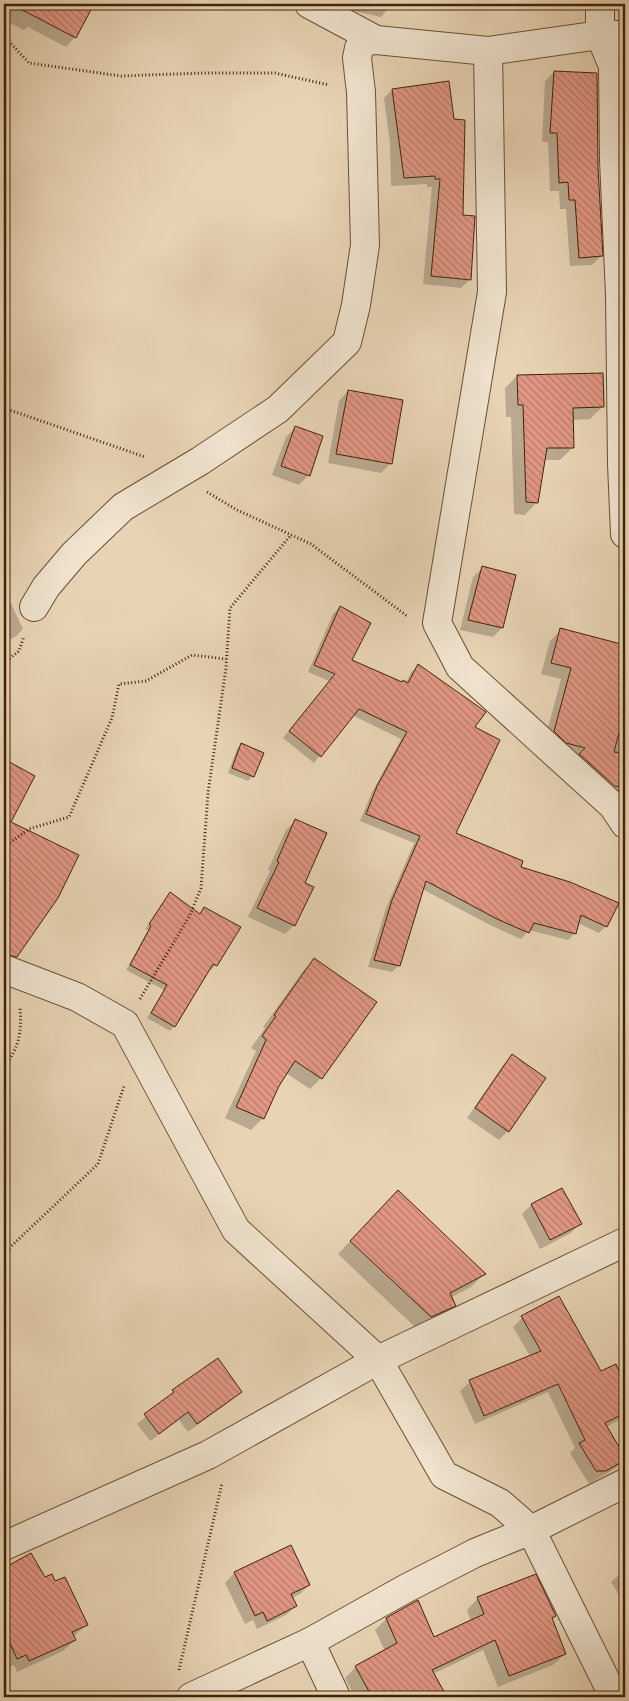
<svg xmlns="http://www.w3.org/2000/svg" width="629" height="1701" font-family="'IM FELL Great Primer',serif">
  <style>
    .shadow { fill: #0003 }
    .building { fill: url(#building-back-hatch); stroke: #402405 }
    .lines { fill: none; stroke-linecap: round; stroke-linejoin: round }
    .street-casing { stroke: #6a5031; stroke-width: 30 }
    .path { stroke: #402405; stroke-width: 3; stroke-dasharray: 1 2.5; stroke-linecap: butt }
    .street { stroke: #f0e3cf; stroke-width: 28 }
  </style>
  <defs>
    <pattern id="building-back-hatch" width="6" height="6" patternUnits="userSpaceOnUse" patternTransform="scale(1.25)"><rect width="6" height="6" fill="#e29784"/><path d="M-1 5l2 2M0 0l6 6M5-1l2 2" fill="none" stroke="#b97b6a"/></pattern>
  </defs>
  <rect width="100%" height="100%" fill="#e8d4b5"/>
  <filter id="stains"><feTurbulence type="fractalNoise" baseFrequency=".004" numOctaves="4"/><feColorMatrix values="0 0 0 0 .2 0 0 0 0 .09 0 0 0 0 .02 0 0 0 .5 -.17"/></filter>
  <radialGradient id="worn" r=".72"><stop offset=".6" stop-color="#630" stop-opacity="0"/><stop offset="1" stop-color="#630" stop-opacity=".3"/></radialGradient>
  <!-- shadow -->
  <g class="shadow">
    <path d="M4,4H93L75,37L66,47L28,27L24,30L4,20Z"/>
    <path d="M322,4H390L389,8L381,17Z"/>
    <path d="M554,72L597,168L601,256L592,265L570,266L566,209H560L559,191H550L548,142H542L545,81Z"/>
    <path d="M392,90L462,216L470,279L461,288L423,284L432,187H427V184L391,186L390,143L384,98Z"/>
    <path d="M517,376L602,407L590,419L572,420L573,447L560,460H544L537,502L525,515L514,514L511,417H506L505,388Z"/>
    <path d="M348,391L391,463L381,473L328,463L339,401Z"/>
    <path d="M295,428L309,475L299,485L272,475L286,437Z"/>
    <path d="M482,568L515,576L502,628L493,637L460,630L473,577Z"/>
    <path d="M5,591L23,629L15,637L4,642V592Z"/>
    <path d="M340,607L350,660L402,683H406L411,672L418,666L473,728L454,833L519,868L606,926L599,933L578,923L575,933L568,940L529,930L521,939L490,925L422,889L399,965L392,972L368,967L386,908L414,843L360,821L371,794L401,739L352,715L314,763L283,738L329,681L308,672L333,614Z"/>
    <path d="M561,630L625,647V789L616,799L544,743L561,679L541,674L550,641Z"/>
    <path d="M241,745L253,776L248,781L228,773L237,749Z"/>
    <path d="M6,762L18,954L9,963L4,959V765Z"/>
    <path d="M296,820L304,883L294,925L285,934L248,917L270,871L268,870L286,830Z"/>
    <path d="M166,899L199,915L204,909L216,965L211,970L209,969L174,1026L170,1031L147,1018L164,990L126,970L148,930L145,929Z"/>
    <path d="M315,960L321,1078L310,1089L286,1073L278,1086L263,1118L251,1130L225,1118L256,1051L251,1048L265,1028L263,1027L303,971Z"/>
    <path d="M512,1056L508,1131L499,1140L467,1118L503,1065Z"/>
    <path d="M562,1190L580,1223L571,1233L540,1249L522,1214L531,1205Z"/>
    <path d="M385,1205L484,1274L471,1287L450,1298L454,1305L441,1318L418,1330L338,1254Z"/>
    <path d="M522,1318L600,1373L615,1366L625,1387V1417L606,1427L625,1459L616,1468L589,1484L570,1453L575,1448L548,1392L475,1424L460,1391L470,1382L530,1356L513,1327Z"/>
    <path d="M173,1391L241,1392L232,1400L188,1432L179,1420L150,1441L137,1424L166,1400Z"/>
    <path d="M290,1546L309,1585L300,1594L292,1598L296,1606L286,1615L257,1629L253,1620L245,1624L225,1583L234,1573Z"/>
    <path d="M31,1555L45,1579L55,1582L86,1625L73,1637L75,1640L63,1651L17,1672L14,1665L5,1669L4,1666V1570Z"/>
    <path d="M625,1570V1602L624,1603L611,1582Z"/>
    <path d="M478,1598L555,1616L551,1619L565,1654L553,1665L498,1687L483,1650L433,1674L446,1697H355L345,1678L356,1667L385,1651L375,1630L386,1619L433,1638L471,1621L467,1610Z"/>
  </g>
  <!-- building -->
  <g class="building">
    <path d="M11,4H94L76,38Z"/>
    <path d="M554,71L597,73L598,168L603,256L579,258L575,200H569L568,182L559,183L557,133H550Z"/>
    <path d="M449,81L454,119L465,120L463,215L475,216L471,280L431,276L440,179H435V176L404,178L392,89Z"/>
    <path d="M603,373L604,407L573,408L574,448H547L538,503L526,502L523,405H518L517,375Z"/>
    <path d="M348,390L403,400L392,464L336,454Z"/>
    <path d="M295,426L323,436L310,476L281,466Z"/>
    <path d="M482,566L516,575L503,628L468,620Z"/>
    <path d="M340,606L371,623L352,660L402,682L403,680L408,683L418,664L486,712L475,727L500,740L456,833L523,861L521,867L570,882L619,903L607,927L581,915L576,934L534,923L529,933L497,919L426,881L400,966L374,960L392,900L420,836L366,814L377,786L407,732L359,709L321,757L289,731L335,674L314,665Z"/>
    <path d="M560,628L625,645V710L614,752L625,753V788L615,786L579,754L585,748L566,743L554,731L571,668L551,663Z"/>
    <path d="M241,743L264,753L254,777L232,768Z"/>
    <path d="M4,759L35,776L11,822L79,855L58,898L17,957L4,954Z"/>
    <path d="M295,819L327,833L305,883L314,887L295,926L257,908L279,862L277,861Z"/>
    <path d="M170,892L200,914L204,907L241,927L217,966L213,964L175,1027L151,1013L167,985L130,965L151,926L149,924Z"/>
    <path d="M314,958L377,1002L322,1079L295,1061L279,1086L264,1119L236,1107L266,1040L262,1036L276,1016L274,1015Z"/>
    <path d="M512,1054L546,1078L509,1132L475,1108Z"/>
    <path d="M562,1188L582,1224L550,1240L531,1204Z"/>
    <path d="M398,1190L486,1274L450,1293L456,1306L431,1317L350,1241Z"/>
    <path d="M559,1296L601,1371L616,1364L625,1384V1413L605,1423L625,1457V1460L606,1471H596L579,1443L585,1440L558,1384L484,1416L469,1380L541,1351L521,1316Z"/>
    <path d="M218,1358L242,1392L197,1424L188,1412L159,1434L144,1414L174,1392L172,1390Z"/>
    <path d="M291,1545L310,1585L291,1594L297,1606L267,1621L263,1612L255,1616L234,1572Z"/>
    <path d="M31,1553L45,1577L52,1574L55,1581L65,1577L88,1625L72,1632L76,1640L29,1661L26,1655L17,1659L4,1630V1568Z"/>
    <path d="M536,1574L556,1616L552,1618L566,1654L509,1676L495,1640L432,1670L447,1697H372L355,1666L397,1643L386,1618L418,1600L434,1637L484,1614L477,1597Z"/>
  </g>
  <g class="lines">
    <defs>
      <g id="street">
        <path d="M309,4L376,40L488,51L600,35H625"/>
        <path d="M600,4V35L613,66L614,160L620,295L622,464L625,534"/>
        <path d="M488,51L492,292L437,623L460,667L613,806L625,824"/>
        <path d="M34,607L46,587L74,554L123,507L200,461L278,409L347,342L356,305L365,245L361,92L357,58L359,48L363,42L376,40"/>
        <path d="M4,969L77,997L125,1024L236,1230L378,1360L444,1475L500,1503L531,1530L475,1553L405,1589L310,1642L191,1697"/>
        <path d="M4,1546L208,1455L378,1360L625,1242"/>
        <path d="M310,1642L336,1697"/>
        <path d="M614,1697L531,1530L625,1483"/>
      </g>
    </defs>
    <!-- street casing -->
    <use href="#street" class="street-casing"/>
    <!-- path -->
    <g class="path">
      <path d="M4,36L29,63L121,76L204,73H275L329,85"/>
      <path d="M4,408L145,457"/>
      <path d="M207,492L237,510L311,544L407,616"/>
      <path d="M4,663L19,651L24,636"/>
      <path d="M4,847L29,829L69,817L112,718L119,684L146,681L192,655L226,659"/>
      <path d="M140,999L190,915L201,888L208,793L226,668L230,608L291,535"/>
      <path d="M4,1069C19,1044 22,1037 20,1007"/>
      <path d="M4,1253L98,1164L124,1086"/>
      <path d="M179,1670L222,1483"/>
    </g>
    <!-- street -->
    <use href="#street" class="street"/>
  </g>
  <!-- margin -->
  <rect width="629" height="1701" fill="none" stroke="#e8d4b5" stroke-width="20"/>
  <rect x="5" y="5" width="619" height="1691" fill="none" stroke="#402405" stroke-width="2.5"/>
  <rect x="10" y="10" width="609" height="1681" fill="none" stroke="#402405"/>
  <rect width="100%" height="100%" filter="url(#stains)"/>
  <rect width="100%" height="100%" fill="url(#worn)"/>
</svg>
